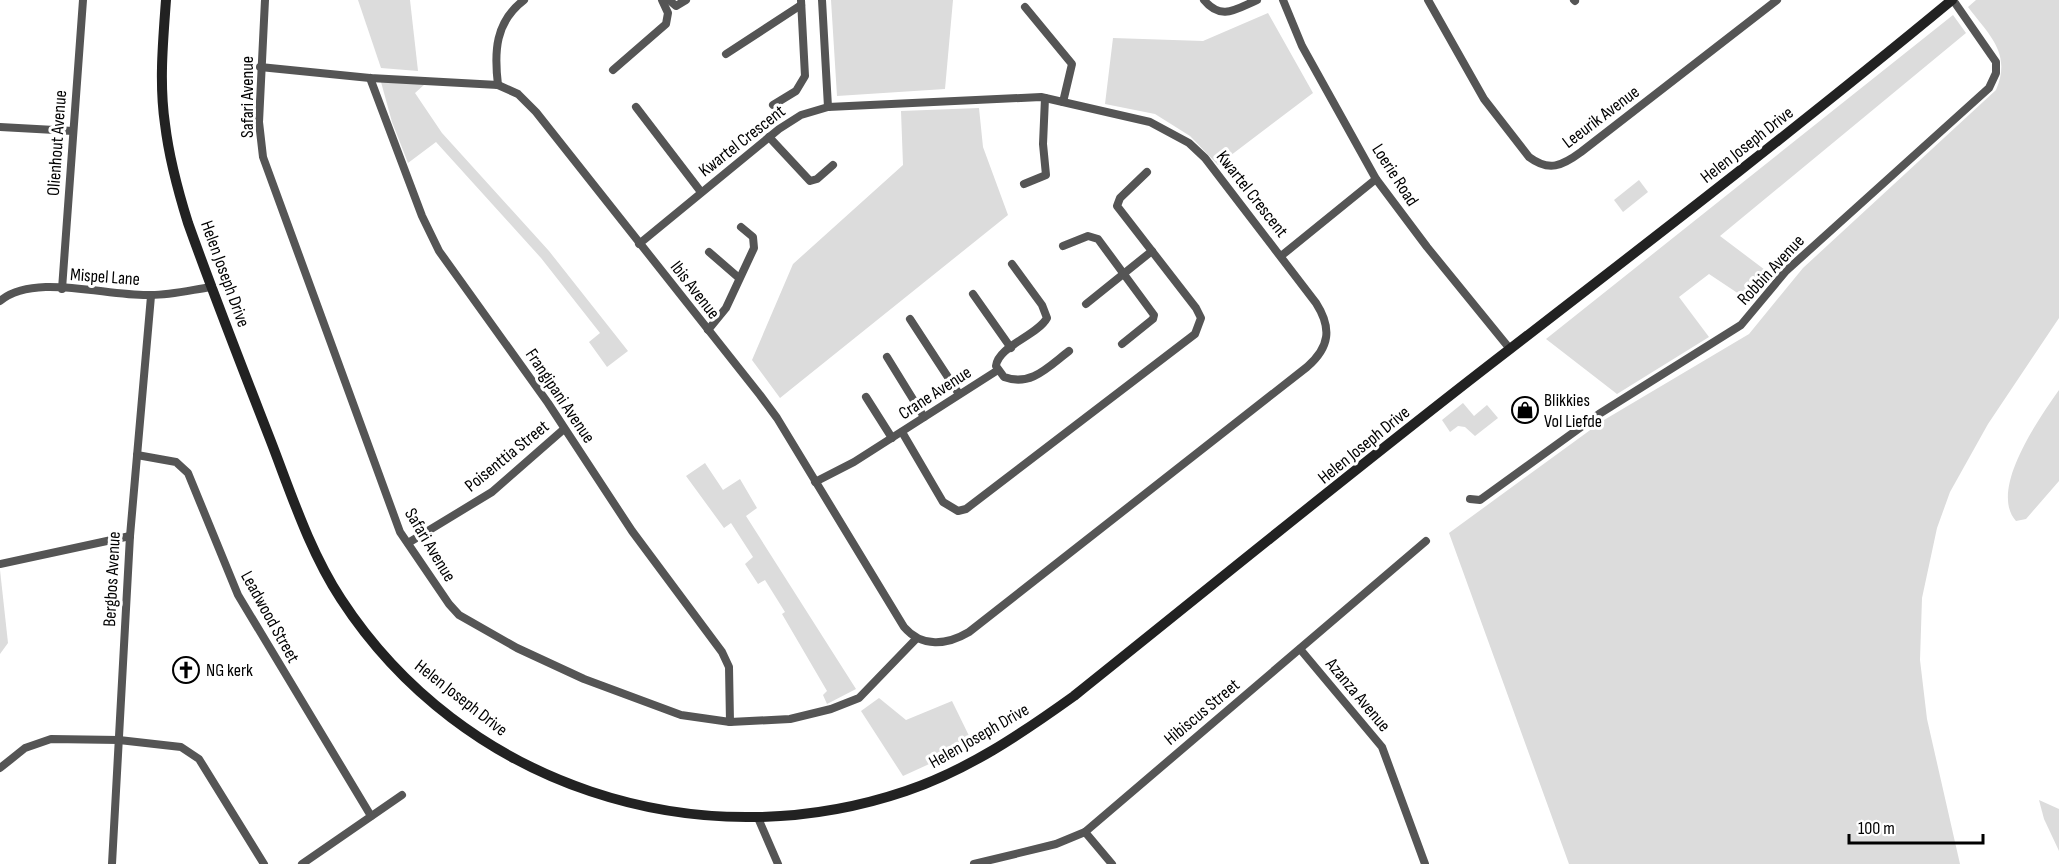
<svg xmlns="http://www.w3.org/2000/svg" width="2059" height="864" font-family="'Sofia Sans Condensed',sans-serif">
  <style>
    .green { fill: #dcdcdc }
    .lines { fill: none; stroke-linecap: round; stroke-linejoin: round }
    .street { stroke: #555; stroke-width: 8 }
    .secondary { stroke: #222; stroke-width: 10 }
    .labels { text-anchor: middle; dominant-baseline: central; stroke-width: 6; stroke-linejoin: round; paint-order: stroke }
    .street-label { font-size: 18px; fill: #000; stroke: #fff }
    .poi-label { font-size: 18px; fill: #000; stroke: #fff; text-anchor: start }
  </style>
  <rect width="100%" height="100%" fill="#fff"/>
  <!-- green -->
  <g class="green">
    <path d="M358,0H410L418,71L381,68Z"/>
    <path d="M831,0H953L945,89L837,96Z"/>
    <path d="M1976,0H2059V318L1988,424L1950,492L1937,528L1922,598L1920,660L1927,719L1960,864H1569L1449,533L1604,420L1749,334L1803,268L1996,90C2012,53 1989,35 1968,7Z"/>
    <path d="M1268,13L1313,93L1218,165L1190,136L1155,114L1105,104L1113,38L1203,41Z"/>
    <path d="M1953,15L1966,33L1720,236L1773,276L1751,302L1709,274L1679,297L1709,337L1617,394L1546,339Z"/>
    <path d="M381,82L425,84L415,93L442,133L549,251L628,351L607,367L589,342L600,333L541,258L436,142L408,163L392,122Z"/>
    <path d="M979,108L983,147L1008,215L780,398L752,360L793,264L903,165L901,111Z"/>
    <path d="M1639,180L1648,192L1623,212L1614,200Z"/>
    <path d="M2059,390V481L2026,519L2016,521C1988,490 2040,417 2059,390Z"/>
    <path d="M1463,403L1474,416L1487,405L1498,418L1475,436L1465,427L1458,426L1450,432L1442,420Z"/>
    <path d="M705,463L723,490L740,479L757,508L746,516L856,689L827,704L823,695L827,691L782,614L785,612L765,580L758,584L745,564L753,557L731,523L724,528L686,476Z"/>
    <path d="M0,570L8,643L0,654Z"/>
    <path d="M879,698L906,720L952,701L973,744L903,776L861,711Z"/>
    <path d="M2039,800L2059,809V851L2044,819Z"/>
  </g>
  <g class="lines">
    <!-- street -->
    <g class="street">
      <path d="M265,0L259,122L263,157L400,532L449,604L459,615L517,648L584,679L681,715L730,722L790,719L831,709L859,698L916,639"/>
      <path d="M669,0L676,6L686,0"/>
      <path d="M822,0L828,107"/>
      <path d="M1204,0C1221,21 1236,9 1257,0"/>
      <path d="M1283,0L1302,46L1376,179L1427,247L1510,349"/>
      <path d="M1428,0L1484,99L1529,157C1549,172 1562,166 1581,152L1777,0"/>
      <path d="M1574,0L1575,1"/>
      <path d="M1025,7L1072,64L1063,102"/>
      <path d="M726,54L801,5"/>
      <path d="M260,67L370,78L498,85L518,94L536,112L760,395L777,418L904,627C922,648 947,645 969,632L1307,367C1330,347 1332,328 1316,303L1205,158L1189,143L1150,122L1041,97L828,107L801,115L779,129L639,244"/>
      <path d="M613,70L666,24L668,13L662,0"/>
      <path d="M370,78L422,216L439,251L548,403L632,531L722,652L729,667L730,722"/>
      <path d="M498,85C494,52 495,22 524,0"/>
      <path d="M773,105L796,91L805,76L801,0"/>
      <path d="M636,107L701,192"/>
      <path d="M0,127L73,131"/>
      <path d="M769,137L810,181L817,179L833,165"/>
      <path d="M1024,184L1046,175L1043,144L1045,98"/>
      <path d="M1063,246L1088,236L1098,239L1154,315L1153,319L1122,344"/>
      <path d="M709,252L739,278"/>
      <path d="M1281,256L1376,179"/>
      <path d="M1012,264L1042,305L1047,318C1037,336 998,346 996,366L1004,377C1031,387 1048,367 1069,351"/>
      <path d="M62,289L83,0"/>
      <path d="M973,294L1011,348"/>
      <path d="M0,301C34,272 108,297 151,295C171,295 191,290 211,287"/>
      <path d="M1086,304L1152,251"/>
      <path d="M910,319L959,394"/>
      <path d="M708,330L726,308L754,248L753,237L741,227"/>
      <path d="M887,357L924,417"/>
      <path d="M866,397L892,438"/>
      <path d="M902,432L943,502L958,511L966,509L1195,334L1201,318L1196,308L1117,206L1120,198L1147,172"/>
      <path d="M137,455L176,462L188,473L238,595L371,816"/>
      <path d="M815,482L854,462L998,370"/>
      <path d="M1470,499L1480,500L1599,414L1741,325L1786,271L1989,88L1996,73V62L1953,0"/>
      <path d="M408,543L492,492L564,429"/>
      <path d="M0,564L130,536"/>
      <path d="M1300,649L1382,747L1425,864"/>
      <path d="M0,768L25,748L51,739L119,740L181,747L199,759L264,864"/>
      <path d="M758,818L778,864"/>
      <path d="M1085,832L1112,864"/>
      <path d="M112,864L130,536L151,296"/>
      <path d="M302,864L402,795"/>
      <path d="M974,864L1056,844L1085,832L1426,541"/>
    </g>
    <!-- secondary -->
    <path class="secondary" d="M166,0C163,42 159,83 165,124C169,158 178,191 188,223C214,296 242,367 270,439C291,493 309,550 341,599C462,785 697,862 906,791C968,770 1021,734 1074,696C1219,580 1363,462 1510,349C1659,234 1807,120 1952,0"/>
  </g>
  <!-- icons -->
  <defs>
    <symbol id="shop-ring" viewBox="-11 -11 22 22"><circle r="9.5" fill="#fff" stroke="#000" stroke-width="1.5"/><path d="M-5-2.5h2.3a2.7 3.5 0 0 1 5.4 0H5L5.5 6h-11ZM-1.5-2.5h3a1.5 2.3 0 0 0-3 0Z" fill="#000"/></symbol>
    <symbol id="church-ring" viewBox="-11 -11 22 22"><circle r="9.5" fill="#fff" stroke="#000" stroke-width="1.5"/><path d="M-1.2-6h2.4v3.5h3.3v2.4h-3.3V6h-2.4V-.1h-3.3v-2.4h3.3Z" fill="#000"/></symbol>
  </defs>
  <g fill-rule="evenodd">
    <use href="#shop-ring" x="1510" y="395" width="30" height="30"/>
    <use href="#church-ring" x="171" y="655" width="30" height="30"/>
  </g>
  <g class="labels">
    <!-- street labels -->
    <g class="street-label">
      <text transform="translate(247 97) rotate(-90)">Safari Avenue</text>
      <text transform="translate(1601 117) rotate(-37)">Leeurik Avenue</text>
      <text transform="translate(742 141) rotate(-38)">Kwartel Crescent</text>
      <text transform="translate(57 143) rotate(-86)">Olienhout Avenue</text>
      <text transform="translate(1747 145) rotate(-38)">Helen Joseph Drive</text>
      <text transform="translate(1395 175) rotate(57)">Loerie Road</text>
      <text transform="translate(1252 194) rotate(52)">Kwartel Crescent</text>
      <text transform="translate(1771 270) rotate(-47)">Robbin Avenue</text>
      <text transform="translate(225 274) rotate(70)">Helen Joseph Drive</text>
      <text transform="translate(105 277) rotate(4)">Mispel Lane</text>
      <text transform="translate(695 290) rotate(52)">Ibis Avenue</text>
      <text transform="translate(935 393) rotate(-33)">Crane Avenue</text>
      <text transform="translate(560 396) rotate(56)">Frangipani Avenue</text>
      <text transform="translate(1364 445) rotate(-39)">Helen Joseph Drive</text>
      <text transform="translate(507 456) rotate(-39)">Poisenttia Street</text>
      <text transform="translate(430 545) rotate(59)">Safari Avenue</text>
      <text transform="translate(112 579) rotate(-87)">Bergbos Avenue</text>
      <text transform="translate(270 617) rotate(61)">Leadwood Street</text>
      <text transform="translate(1358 695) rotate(50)">Azanza Avenue</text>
      <text transform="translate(461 698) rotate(38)">Helen Joseph Drive</text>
      <text transform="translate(1202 712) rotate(-40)">Hibiscus Street</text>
      <text transform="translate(979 736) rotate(-30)">Helen Joseph Drive</text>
    </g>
    <!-- poi labels -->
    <g class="poi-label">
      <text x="1544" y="400">Blikkies<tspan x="1544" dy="21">Vol Liefde</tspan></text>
      <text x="206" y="670">NG kerk</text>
    </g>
  </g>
  <!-- scale -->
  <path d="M1849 834v9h134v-9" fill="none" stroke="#000000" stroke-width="3"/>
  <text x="1858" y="834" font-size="18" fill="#000000" stroke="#ffffff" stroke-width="4.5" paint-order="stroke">100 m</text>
</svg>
